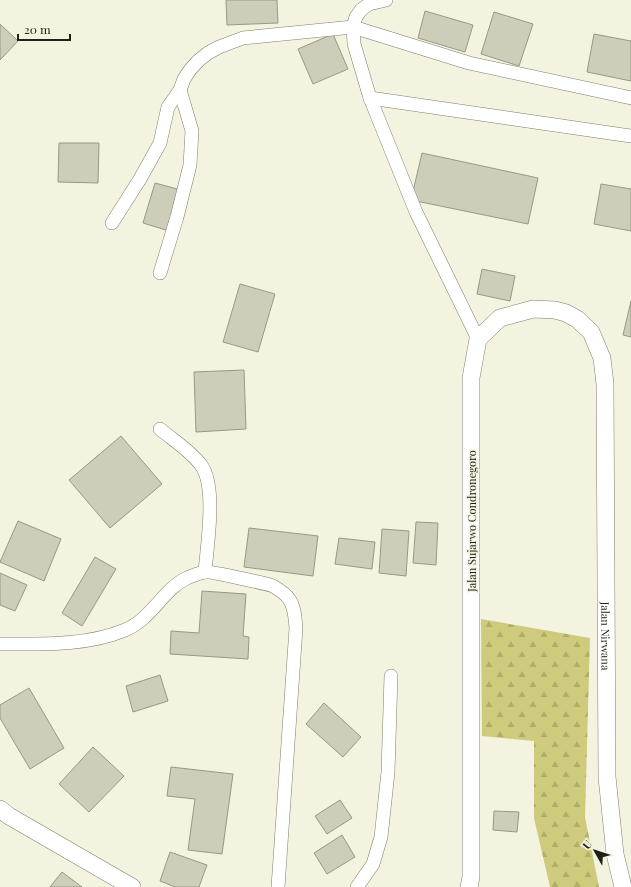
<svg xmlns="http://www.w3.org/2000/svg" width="631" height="887" font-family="'Playfair Display',serif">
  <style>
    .forest { fill: url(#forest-firs) }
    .building { fill: #cdcdba; stroke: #989886 }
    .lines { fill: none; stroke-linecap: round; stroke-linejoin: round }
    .minor-casing { stroke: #7e7e6c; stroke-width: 14 }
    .tertiary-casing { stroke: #7e7e6c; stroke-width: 18 }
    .minor { stroke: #fff; stroke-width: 13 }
    .tertiary { stroke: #fff; stroke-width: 17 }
    .labels { text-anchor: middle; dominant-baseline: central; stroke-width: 3; stroke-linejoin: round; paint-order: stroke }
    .street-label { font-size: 11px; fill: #202019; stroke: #f3f3e0 }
  </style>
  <defs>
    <pattern id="forest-firs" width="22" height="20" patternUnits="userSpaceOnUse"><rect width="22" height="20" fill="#cecb7c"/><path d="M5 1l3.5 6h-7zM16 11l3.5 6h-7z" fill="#b1ae6b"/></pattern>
  </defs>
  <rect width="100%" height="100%" fill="#f3f3e0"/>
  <!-- forest -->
  <path class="forest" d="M481,619L590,638L585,817L599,887H550L534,818V741L482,736Z"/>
  <!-- building -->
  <g class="building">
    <path d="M226,0H277L278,23L227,25Z"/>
    <path d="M425,11L473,25L465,52L418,38Z"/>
    <path d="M494,12L533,24L519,66L481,54Z"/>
    <path d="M0,24L18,41L0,60Z"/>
    <path d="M333,34L348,69L313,84L298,49Z"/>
    <path d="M594,34L631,41V81L587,72Z"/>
    <path d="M59,143H99L98,183L58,182Z"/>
    <path d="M422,153L538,178L528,224L411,200Z"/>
    <path d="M155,183L181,190L169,231L143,223Z"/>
    <path d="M601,184L631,189V231L594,224Z"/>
    <path d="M482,269L515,276L510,301L477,294Z"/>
    <path d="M240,284L275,294L258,352L223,342Z"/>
    <path d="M631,301V337L623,335Z"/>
    <path d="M244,370L246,429L196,432L194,372Z"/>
    <path d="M121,436L162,484L110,528L69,480Z"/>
    <path d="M18,521L61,539L44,581L0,562Z"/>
    <path d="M416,522L438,523L436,565L413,563Z"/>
    <path d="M249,528L318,536L313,576L244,567Z"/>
    <path d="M382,529L409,531L406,576L379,573Z"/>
    <path d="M339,538L375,542L372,569L335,564Z"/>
    <path d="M95,557L116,569L82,626L62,613Z"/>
    <path d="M0,573L27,585L15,611L0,605Z"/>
    <path d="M202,591L246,594L243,636L249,637L248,659L170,654L171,631L199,633Z"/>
    <path d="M160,675L168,701L133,712L126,686Z"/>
    <path d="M29,688L64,748L30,769L0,718V705Z"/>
    <path d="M324,703L361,737L343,757L306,724Z"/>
    <path d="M93,747L124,776L89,812L59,784Z"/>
    <path d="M171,767L233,774L222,854L188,850L195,799L167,796Z"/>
    <path d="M340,800L352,818L327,834L315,816Z"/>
    <path d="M494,811L519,812L517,832L493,830Z"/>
    <path d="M342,835L355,857L327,874L314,853Z"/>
    <path d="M170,852L207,865L199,887H175L160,881Z"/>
    <path d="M62,872L82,887H50Z"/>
  </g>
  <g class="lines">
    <defs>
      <g id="minor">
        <path d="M386,0L369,4L361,10L356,17L353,27L354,44L370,98L416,212L478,339"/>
        <path d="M370,98L631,136"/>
        <path d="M112,223L140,179L160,143L168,107L180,90L184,79L190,70L198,61L208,53L219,47L243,38L353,27L469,63L631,98"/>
        <path d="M160,273L177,217L190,165L192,131L180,90"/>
        <path d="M160,429C173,440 191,451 201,465C217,486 207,546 205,572"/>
        <path d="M0,644C41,644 87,646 125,630C152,619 163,589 187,578C192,576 199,573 205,572C209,571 268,584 273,586C278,589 286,594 289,599C295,607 295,619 296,628L278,887"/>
        <path d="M357,887L373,864L381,837L388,772L391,676"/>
      </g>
      <g id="tertiary">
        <path d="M0,809L9,816L132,887"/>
        <path id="s1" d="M469,887L471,877V378L478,339L500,318L533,309L555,310L566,313L577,319L591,332L602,358L605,384L607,777L615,854L623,887"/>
      </g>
    </defs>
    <!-- minor casing -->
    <use href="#minor" class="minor-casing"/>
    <!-- tertiary casing -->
    <use href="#tertiary" class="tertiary-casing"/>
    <!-- minor -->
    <use href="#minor" class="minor"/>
    <!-- tertiary -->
    <use href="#tertiary" class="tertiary"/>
  </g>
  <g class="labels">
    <!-- street labels -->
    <g class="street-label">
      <text transform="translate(471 521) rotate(-90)">Jalan Sujarwo Condronegoro</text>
      <text stroke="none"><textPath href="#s1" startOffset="985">Jalan Nirwana</textPath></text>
    </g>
  </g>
  <!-- north arrow -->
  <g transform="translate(595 851) rotate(309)" stroke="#f3f3e0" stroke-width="3" paint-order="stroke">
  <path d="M0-3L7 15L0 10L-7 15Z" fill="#202019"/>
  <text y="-6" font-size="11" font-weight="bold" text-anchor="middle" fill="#202019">U</text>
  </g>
  <!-- scale -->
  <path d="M18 34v6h52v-6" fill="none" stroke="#202019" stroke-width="2"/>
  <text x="24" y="34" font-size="12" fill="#202019" stroke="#f3f3e0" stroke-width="3" paint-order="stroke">20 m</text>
</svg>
